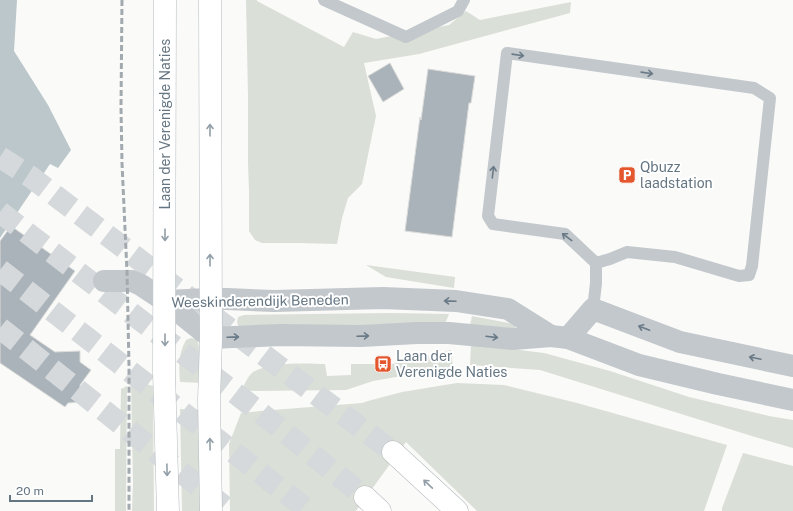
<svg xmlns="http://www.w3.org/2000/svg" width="793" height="511" font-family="'Public Sans',sans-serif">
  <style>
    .green { fill: #dadfd7 }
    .water { fill: #bbc7cb }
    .building { fill: #aab3b9; stroke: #dcdcda }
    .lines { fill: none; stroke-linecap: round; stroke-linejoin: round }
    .motorway-tunnel { stroke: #d5d9db; stroke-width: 22; stroke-dasharray: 22 11; stroke-linecap: butt }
    .secondary-casing { stroke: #b3babf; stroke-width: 23 }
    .motorway-casing { stroke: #b4b9bd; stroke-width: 23 }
    .service { stroke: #c3c8cc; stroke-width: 12 }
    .minor { stroke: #c3c8cc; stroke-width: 22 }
    .tertiary { stroke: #c3c8cc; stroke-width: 22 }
    .secondary { stroke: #fff; stroke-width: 22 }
    .motorway { stroke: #fff; stroke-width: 22 }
    .rail { stroke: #a2aab0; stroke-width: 3; stroke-dasharray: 6 3; stroke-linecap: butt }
    .oneway { stroke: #6a7a87 }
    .oneway2 { stroke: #939fa8 }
    .labels { text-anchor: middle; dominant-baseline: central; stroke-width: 4; stroke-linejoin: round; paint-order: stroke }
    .street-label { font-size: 14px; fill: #657683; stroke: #fff }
    .poi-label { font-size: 14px; fill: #657683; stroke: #fff; text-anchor: start }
  </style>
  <rect width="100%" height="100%" fill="#fafaf8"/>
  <!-- green -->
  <g class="green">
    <path d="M246,0H257V1L344,47L353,32L376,39L449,25L466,11L480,20L571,2L570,13L419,54L364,63L376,116L362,184L348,198L342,218L337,244L299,243H262L255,240L249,231V190L248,163V96Z"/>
    <path d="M366,265L455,277L454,288L386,277Z"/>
    <path d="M391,313L449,314L445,324L239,327L237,323L238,317L244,315Z"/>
    <path d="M472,316L514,324L516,329L470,325Z"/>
    <path d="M191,338L197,339C201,353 202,368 203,383L180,382C179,366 178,354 186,340Z"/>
    <path d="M471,344L544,353L610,371L689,397L769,416L793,420V448L755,437L540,370L470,365Z"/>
    <path d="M451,350L453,367L373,381L346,390L242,391C244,385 247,377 253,372C270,362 306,363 325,364L327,376L351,375V364H393Z"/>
    <path d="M131,382L150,385L153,386L154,511H132L133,483Z"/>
    <path d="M457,383L504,385L577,403L727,445L704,511H477L406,442L356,511H230L229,444L241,413L260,411L362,403L368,401L402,392Z"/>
    <path d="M127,386L126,511H115V449H120L121,389Z"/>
    <path d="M180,409L202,410L203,511H182Z"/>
    <path d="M743,453L793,466V511H722V508Z"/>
  </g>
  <!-- water -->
  <path class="water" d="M0,0H17L14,51L48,105L71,150L58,168L50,164L0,238Z"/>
  <!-- building -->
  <g class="building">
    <path d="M390,63L404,89L383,102L368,76Z"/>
    <path d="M428,69L475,76L471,103H469L452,237L405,231L420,117L421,120Z"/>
    <path d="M11,226L75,271L30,335L55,352L80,351V362L91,370L80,385L81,402L68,403L65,407L0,363V241Z"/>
  </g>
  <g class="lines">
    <!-- motorway-tunnel -->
    <g class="motorway-tunnel">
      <path d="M0,157L31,177L277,365L393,452"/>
      <path d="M0,212L257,410L365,497"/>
      <path d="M0,270L309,511"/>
      <path d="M0,328L230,511"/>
    </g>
    <defs>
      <g id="secondary">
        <path d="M165,0L164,372L168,511"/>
        <path d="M210,0L211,338L209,400L211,511"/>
      </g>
      <g id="motorway">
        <path d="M393,452L457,511"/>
        <path d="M365,497L380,511"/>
      </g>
    </defs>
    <!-- secondary casing -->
    <use href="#secondary" class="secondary-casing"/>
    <!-- motorway casing -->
    <use href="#motorway" class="motorway-casing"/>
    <!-- service -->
    <g class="service">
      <path d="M324,0L406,37L458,11L464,0"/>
      <path d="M593,309L596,283V263L565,234L493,224L488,216L507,53L754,88L770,98L752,266L749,275L739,276L675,257L627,252L610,259L596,263"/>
    </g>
    <!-- minor -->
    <g class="minor">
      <path d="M104,281H132L141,285L165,301"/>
      <path d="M568,338L593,309L680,342L793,366"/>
    </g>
    <!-- tertiary -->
    <g class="tertiary">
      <path d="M165,301L211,338L280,335L361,336L417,333H449L513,339L551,336L568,338L639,365L718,384L793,400"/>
      <path d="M165,301L210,299H227L274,301L383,298L456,301L508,309L551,336"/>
    </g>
    <!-- secondary -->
    <use href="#secondary" class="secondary"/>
    <!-- motorway -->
    <use href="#motorway" class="motorway"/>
    <!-- rail -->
    <path class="rail" d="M122,0L121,107L122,163L127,272L129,366V511"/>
  </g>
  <!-- one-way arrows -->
  <defs><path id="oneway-shaft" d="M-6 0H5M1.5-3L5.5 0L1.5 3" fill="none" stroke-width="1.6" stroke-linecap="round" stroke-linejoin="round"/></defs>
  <g class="oneway">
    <use href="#oneway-shaft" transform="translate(518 55) rotate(8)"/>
    <use href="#oneway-shaft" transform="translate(647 73) rotate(8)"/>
    <use href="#oneway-shaft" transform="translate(493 172) rotate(-83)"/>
    <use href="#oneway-shaft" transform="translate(567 237) rotate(-143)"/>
    <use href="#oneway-shaft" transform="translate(450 301) rotate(-178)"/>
    <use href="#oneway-shaft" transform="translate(644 328) rotate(-159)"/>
    <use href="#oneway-shaft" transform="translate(363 336) rotate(-2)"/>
    <use href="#oneway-shaft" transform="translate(233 337) rotate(-2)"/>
    <use href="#oneway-shaft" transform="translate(492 337) rotate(7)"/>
    <use href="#oneway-shaft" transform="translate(755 358) rotate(-168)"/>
  </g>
  <g class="oneway2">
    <use href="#oneway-shaft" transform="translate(210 130) rotate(-90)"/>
    <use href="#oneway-shaft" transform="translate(165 235) rotate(90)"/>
    <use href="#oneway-shaft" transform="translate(210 260) rotate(-90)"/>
    <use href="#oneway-shaft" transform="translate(165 340) rotate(90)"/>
    <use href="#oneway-shaft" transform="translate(210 444) rotate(-91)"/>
    <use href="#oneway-shaft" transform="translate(167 470) rotate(89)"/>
    <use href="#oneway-shaft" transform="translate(428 484) rotate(-137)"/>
  </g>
  <!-- icons -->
  <defs>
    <symbol id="parking-square" viewBox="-11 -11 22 22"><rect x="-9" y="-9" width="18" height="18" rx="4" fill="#e4572e" stroke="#fff"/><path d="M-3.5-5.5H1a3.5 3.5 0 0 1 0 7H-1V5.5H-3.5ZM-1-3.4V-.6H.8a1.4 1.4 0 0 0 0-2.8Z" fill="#fff"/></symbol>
    <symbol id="bus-square" viewBox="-11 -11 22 22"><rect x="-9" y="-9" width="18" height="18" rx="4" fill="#e4572e" stroke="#fff"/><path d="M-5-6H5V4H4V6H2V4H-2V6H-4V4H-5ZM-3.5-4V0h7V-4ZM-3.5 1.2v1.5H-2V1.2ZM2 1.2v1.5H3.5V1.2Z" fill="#fff"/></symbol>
  </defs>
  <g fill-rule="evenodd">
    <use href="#parking-square" x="617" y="165" width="20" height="20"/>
    <use href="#bus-square" x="373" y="354" width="20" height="20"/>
  </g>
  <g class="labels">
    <!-- street labels -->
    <g class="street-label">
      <text transform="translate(165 124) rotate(-90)">Laan der Verenigde Naties</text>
      <text transform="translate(260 301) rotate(-1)">Weeskinderendijk Beneden</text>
    </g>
    <!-- poi labels -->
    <g class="poi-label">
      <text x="640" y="167">Qbuzz<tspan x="640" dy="16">laadstation</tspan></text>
      <text x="396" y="356">Laan der<tspan x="396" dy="16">Verenigde Naties</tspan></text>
    </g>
  </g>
  <!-- scale -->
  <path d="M10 495v6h82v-6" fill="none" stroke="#657683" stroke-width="2"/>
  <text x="16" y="495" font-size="12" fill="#657683" stroke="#ffffff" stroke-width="3" paint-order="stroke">20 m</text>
</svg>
